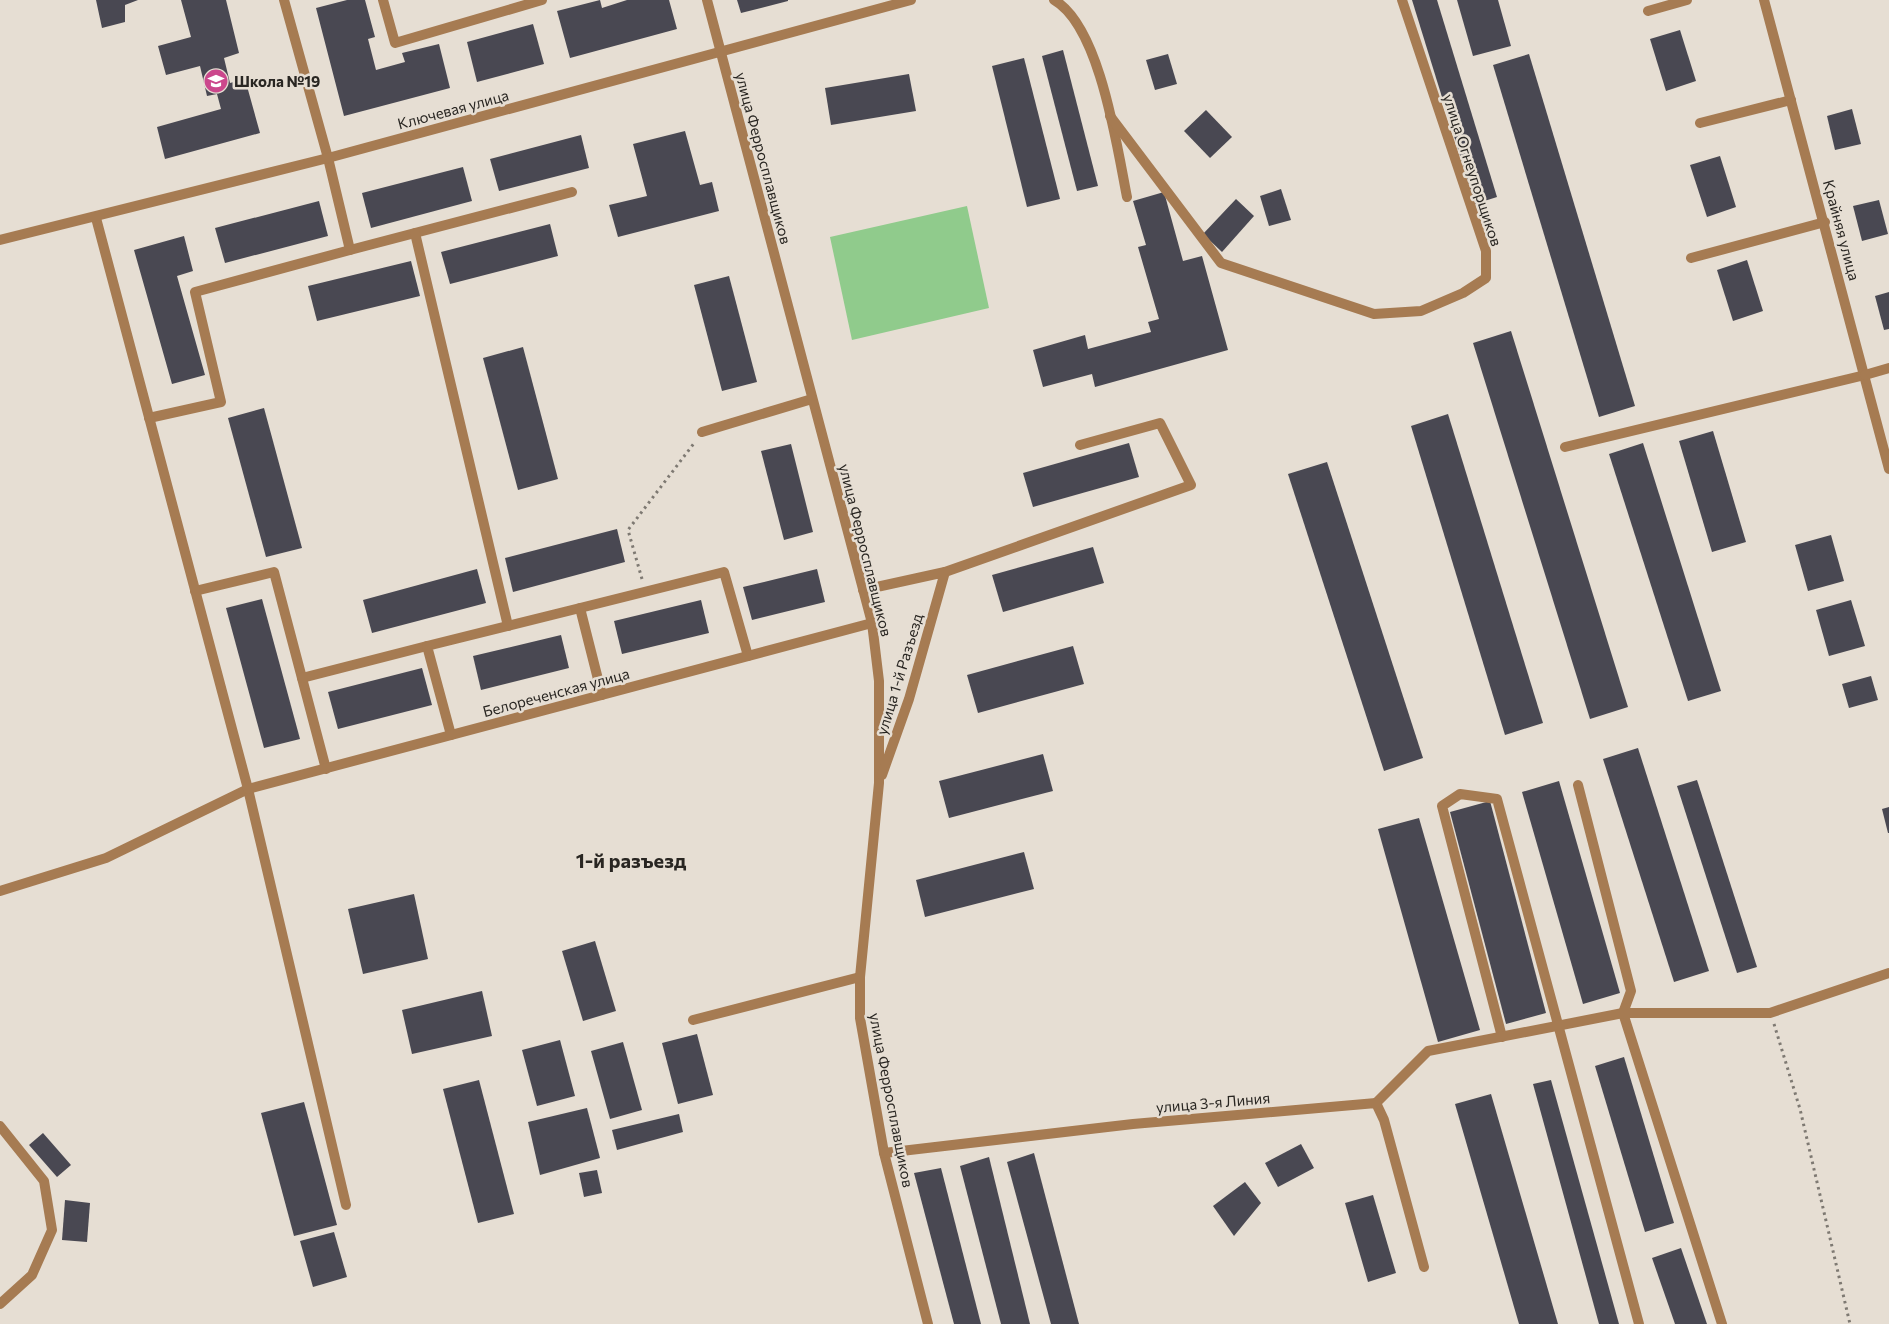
<svg xmlns="http://www.w3.org/2000/svg" width="1889" height="1324" font-family="Commissioner,sans-serif">
  <style>
    .green { fill: #90cb8c }
    .building { fill: #494852 }
    .lines { fill: none; stroke-linecap: round; stroke-linejoin: round }
    .path { stroke: #7e7972; stroke-width: 3; stroke-dasharray: 2.5 4; stroke-linecap: butt }
    .lane { stroke: #a67b52; stroke-width: 10 }
    .street { stroke: #a67b52; stroke-width: 10 }
    .labels { text-anchor: middle; dominant-baseline: central; stroke-width: 5; stroke-linejoin: round; paint-order: stroke }
    .poi-label { font-size: 15px; font-weight: bold; fill: #292622; stroke: #e6ded3; text-anchor: start }
    .street-label { font-size: 15px; fill: #292622; stroke: #e6ded3 }
    .district-label { font-size: 20px; font-weight: bold; fill: #292622; stroke: #e6ded3 }
  </style>
  <rect width="100%" height="100%" fill="#e6ded3"/>
  <!-- green -->
  <path class="green" d="M967,206L989,308L852,340L830,237Z"/>
  <!-- building -->
  <g class="building">
    <path d="M96,0H138L125,5V22L102,28Z"/>
    <path d="M181,0H226L239,53L224,58L230,83L245,79L260,133L165,159L157,127L221,109L217,94L207,96L200,66L166,75L158,46L191,37Z"/>
    <path d="M347,0H365L375,37L368,39L376,70L405,62L402,53L439,44L450,88L344,116L316,8Z"/>
    <path d="M600,0L602,8L627,0H669L677,29L570,58L557,11Z"/>
    <path d="M737,0H788V1L741,13Z"/>
    <path d="M1412,0H1437L1497,197L1475,204Z"/>
    <path d="M1457,0H1498L1511,46L1473,56Z"/>
    <path d="M533,24L544,64L477,82L467,42Z"/>
    <path d="M1680,30L1696,81L1666,91L1650,39Z"/>
    <path d="M1063,50L1098,186L1077,191L1042,56Z"/>
    <path d="M1168,54L1177,84L1155,90L1146,60Z"/>
    <path d="M1529,54L1635,406L1599,417L1493,65Z"/>
    <path d="M1024,58L1060,199L1027,207L992,66Z"/>
    <path d="M909,74L916,111L831,125L825,88Z"/>
    <path d="M1852,109L1861,144L1835,150L1827,116Z"/>
    <path d="M1206,110L1232,137L1210,158L1184,131Z"/>
    <path d="M685,131L700,185L712,182L719,211L618,237L609,205L647,196L633,144Z"/>
    <path d="M581,135L589,168L499,191L490,159Z"/>
    <path d="M1720,156L1736,207L1707,217L1690,165Z"/>
    <path d="M463,167L472,201L371,228L362,193Z"/>
    <path d="M1281,189L1291,220L1269,226L1260,196Z"/>
    <path d="M1164,192L1183,261L1202,256L1228,350L1095,387L1092,374L1043,387L1033,350L1085,335L1088,349L1151,332L1148,322L1159,319L1138,247L1146,245L1133,201Z"/>
    <path d="M1236,199L1254,216L1222,252L1203,234Z"/>
    <path d="M1879,200L1888,234L1862,241L1853,206Z"/>
    <path d="M319,201L328,236L225,263L215,228Z"/>
    <path d="M550,224L558,256L450,284L441,252Z"/>
    <path d="M184,236L193,271L177,276L205,375L172,384L134,250Z"/>
    <path d="M1747,260L1763,311L1733,321L1717,270Z"/>
    <path d="M411,261L420,296L317,321L308,286Z"/>
    <path d="M729,276L757,382L722,391L694,285Z"/>
    <path d="M1889,292V329L1884,330L1875,296Z"/>
    <path d="M1511,331L1628,707L1590,719L1473,343Z"/>
    <path d="M523,347L558,479L518,490L483,358Z"/>
    <path d="M264,408L302,548L266,557L228,418Z"/>
    <path d="M1448,414L1543,723L1505,735L1411,426Z"/>
    <path d="M1713,431L1746,542L1712,552L1679,441Z"/>
    <path d="M1129,443L1139,477L1033,507L1023,473Z"/>
    <path d="M1643,443L1721,691L1688,701L1609,454Z"/>
    <path d="M791,444L813,532L784,540L761,451Z"/>
    <path d="M1327,462L1423,758L1384,771L1288,474Z"/>
    <path d="M617,529L625,562L513,592L505,558Z"/>
    <path d="M1831,535L1844,581L1808,591L1795,545Z"/>
    <path d="M1093,547L1104,583L1003,612L992,575Z"/>
    <path d="M477,569L486,603L372,633L363,600Z"/>
    <path d="M817,569L825,602L752,620L743,587Z"/>
    <path d="M262,599L300,739L264,748L226,608Z"/>
    <path d="M701,600L709,633L622,654L614,621Z"/>
    <path d="M1851,600L1865,646L1829,656L1816,610Z"/>
    <path d="M561,635L569,668L481,690L473,656Z"/>
    <path d="M1073,646L1084,684L978,713L967,675Z"/>
    <path d="M422,668L432,705L338,729L328,692Z"/>
    <path d="M1871,676L1878,700L1849,708L1842,684Z"/>
    <path d="M1638,748L1709,971L1674,982L1603,759Z"/>
    <path d="M1043,754L1053,791L949,818L939,781Z"/>
    <path d="M1697,780L1757,967L1737,973L1677,786Z"/>
    <path d="M1559,781L1620,993L1583,1004L1522,792Z"/>
    <path d="M1490,801L1546,1013L1506,1024L1450,812Z"/>
    <path d="M1889,807V833H1888L1882,809Z"/>
    <path d="M1419,818L1480,1030L1438,1042L1378,829Z"/>
    <path d="M1024,852L1034,889L925,917L916,880Z"/>
    <path d="M414,894L428,959L363,974L348,909Z"/>
    <path d="M595,941L616,1011L583,1021L562,951Z"/>
    <path d="M482,991L492,1036L412,1054L402,1010Z"/>
    <path d="M697,1034L713,1095L678,1104L662,1043Z"/>
    <path d="M560,1040L575,1096L537,1106L522,1050Z"/>
    <path d="M623,1042L642,1110L610,1119L591,1051Z"/>
    <path d="M1624,1057L1674,1223L1645,1232L1595,1066Z"/>
    <path d="M479,1080L514,1214L478,1223L443,1089Z"/>
    <path d="M1551,1080L1619,1324H1599L1533,1084Z"/>
    <path d="M1491,1094L1558,1324H1519L1455,1104Z"/>
    <path d="M304,1102L337,1225L294,1236L261,1113Z"/>
    <path d="M587,1108L600,1158L540,1175L528,1122Z"/>
    <path d="M679,1114L683,1132L617,1150L612,1130Z"/>
    <path d="M43,1133L71,1165L57,1177L29,1145Z"/>
    <path d="M1301,1144L1314,1168L1278,1187L1265,1163Z"/>
    <path d="M1034,1153L1079,1324H1051L1007,1162Z"/>
    <path d="M989,1157L1030,1324H1001L960,1166Z"/>
    <path d="M941,1168L981,1324H954L914,1173Z"/>
    <path d="M597,1170L602,1193L584,1197L579,1173Z"/>
    <path d="M1245,1182L1261,1203L1234,1236L1213,1206Z"/>
    <path d="M1373,1195L1396,1273L1368,1282L1345,1203Z"/>
    <path d="M65,1200L90,1203L87,1242L62,1240Z"/>
    <path d="M334,1232L347,1277L313,1287L300,1241Z"/>
    <path d="M1681,1248L1707,1324H1675L1652,1258Z"/>
  </g>
  <g class="lines">
    <!-- path -->
    <g class="path">
      <path d="M642,579L628,530L695,442"/>
      <path d="M1774,1024L1800,1109L1850,1324"/>
    </g>
    <!-- lane -->
    <g class="lane">
      <path d="M284,0L328,158L350,250L572,192"/>
      <path d="M1054,0C1100,26 1117,147 1127,197"/>
      <path d="M1648,11L1687,0"/>
      <path d="M1700,123L1791,100"/>
      <path d="M415,233L508,626"/>
      <path d="M1691,258L1825,222"/>
      <path d="M149,418L221,402L195,292L350,250"/>
      <path d="M702,432L812,399"/>
      <path d="M1565,447L1865,375"/>
      <path d="M945,572L1191,485L1160,423L1080,445"/>
      <path d="M195,591L274,572L326,769"/>
      <path d="M580,608L724,572L748,656"/>
      <path d="M302,678L427,646"/>
      <path d="M451,735L427,646L580,608L602,695"/>
      <path d="M1578,785L1631,991L1623,1013L1722,1324"/>
      <path d="M0,891L106,858L248,789L346,1205"/>
      <path d="M693,1020L860,977"/>
      <path d="M1502,1037L1442,806L1460,794L1497,799L1639,1324"/>
      <path d="M0,1126L44,1181L52,1230L32,1275L0,1304"/>
    </g>
    <!-- street -->
    <g class="street">
      <path d="M383,0L395,43L542,0"/>
      <path d="M707,0L872,623L879,681V783L860,977V1018L884,1153L928,1324"/>
      <path d="M1764,0L1889,469"/>
      <path d="M1110,116L1221,263L1374,314L1421,311L1463,293L1486,278V251L1402,0"/>
      <path d="M96,218L248,789L872,623"/>
      <path d="M0,240L328,158L911,0"/>
      <path d="M1865,375L1889,368"/>
      <path d="M863,590L945,572L909,699L882,775"/>
      <path d="M1376,1103L1428,1051L1623,1013H1770L1889,973"/>
      <path d="M884,1153L1133,1124L1376,1103L1384,1120L1424,1267"/>
    </g>
  </g>
  <!-- icons -->
  <defs>
    <symbol id="school-disc" viewBox="-11 -11 22 22"><circle r="9.5" fill="#cb478c" stroke="#e6ded3"/><path d="M0-5L7-2L0 1L-7-2ZM-4 1L0 2.5L4 1V4Q0 6-4 4Z" fill="#fff"/></symbol>
  </defs>
  <g fill-rule="evenodd">
    <use href="#school-disc" x="202" y="67" width="28" height="28"/>
  </g>
  <g class="labels">
    <!-- poi labels -->
    <g class="poi-label">
      <text x="234" y="81">Школа №19</text>
    </g>
    <!-- street labels -->
    <g class="street-label">
      <text transform="translate(453 109) rotate(-15)">Ключевая улица</text>
      <text transform="translate(764 158) rotate(75)">улица Ферросплавщиков</text>
      <text transform="translate(1473 170) rotate(72)">улица Огнеупорщиков</text>
      <text transform="translate(1842 230) rotate(75)">Крайняя улица</text>
      <text transform="translate(866 550) rotate(76)">улица Ферросплавщиков</text>
      <text transform="translate(899 674) rotate(-73)">улица 1-й Разъезд</text>
      <text transform="translate(556 692) rotate(-15)">Белореченская улица</text>
      <text transform="translate(892 1100) rotate(79)">улица Ферросплавщиков</text>
      <text transform="translate(1213 1102) rotate(-5)">улица 3-я Линия</text>
    </g>
    <!-- district labels -->
    <g class="district-label">
      <text x="631" y="860">1-й разъезд</text>
    </g>
  </g>
</svg>
